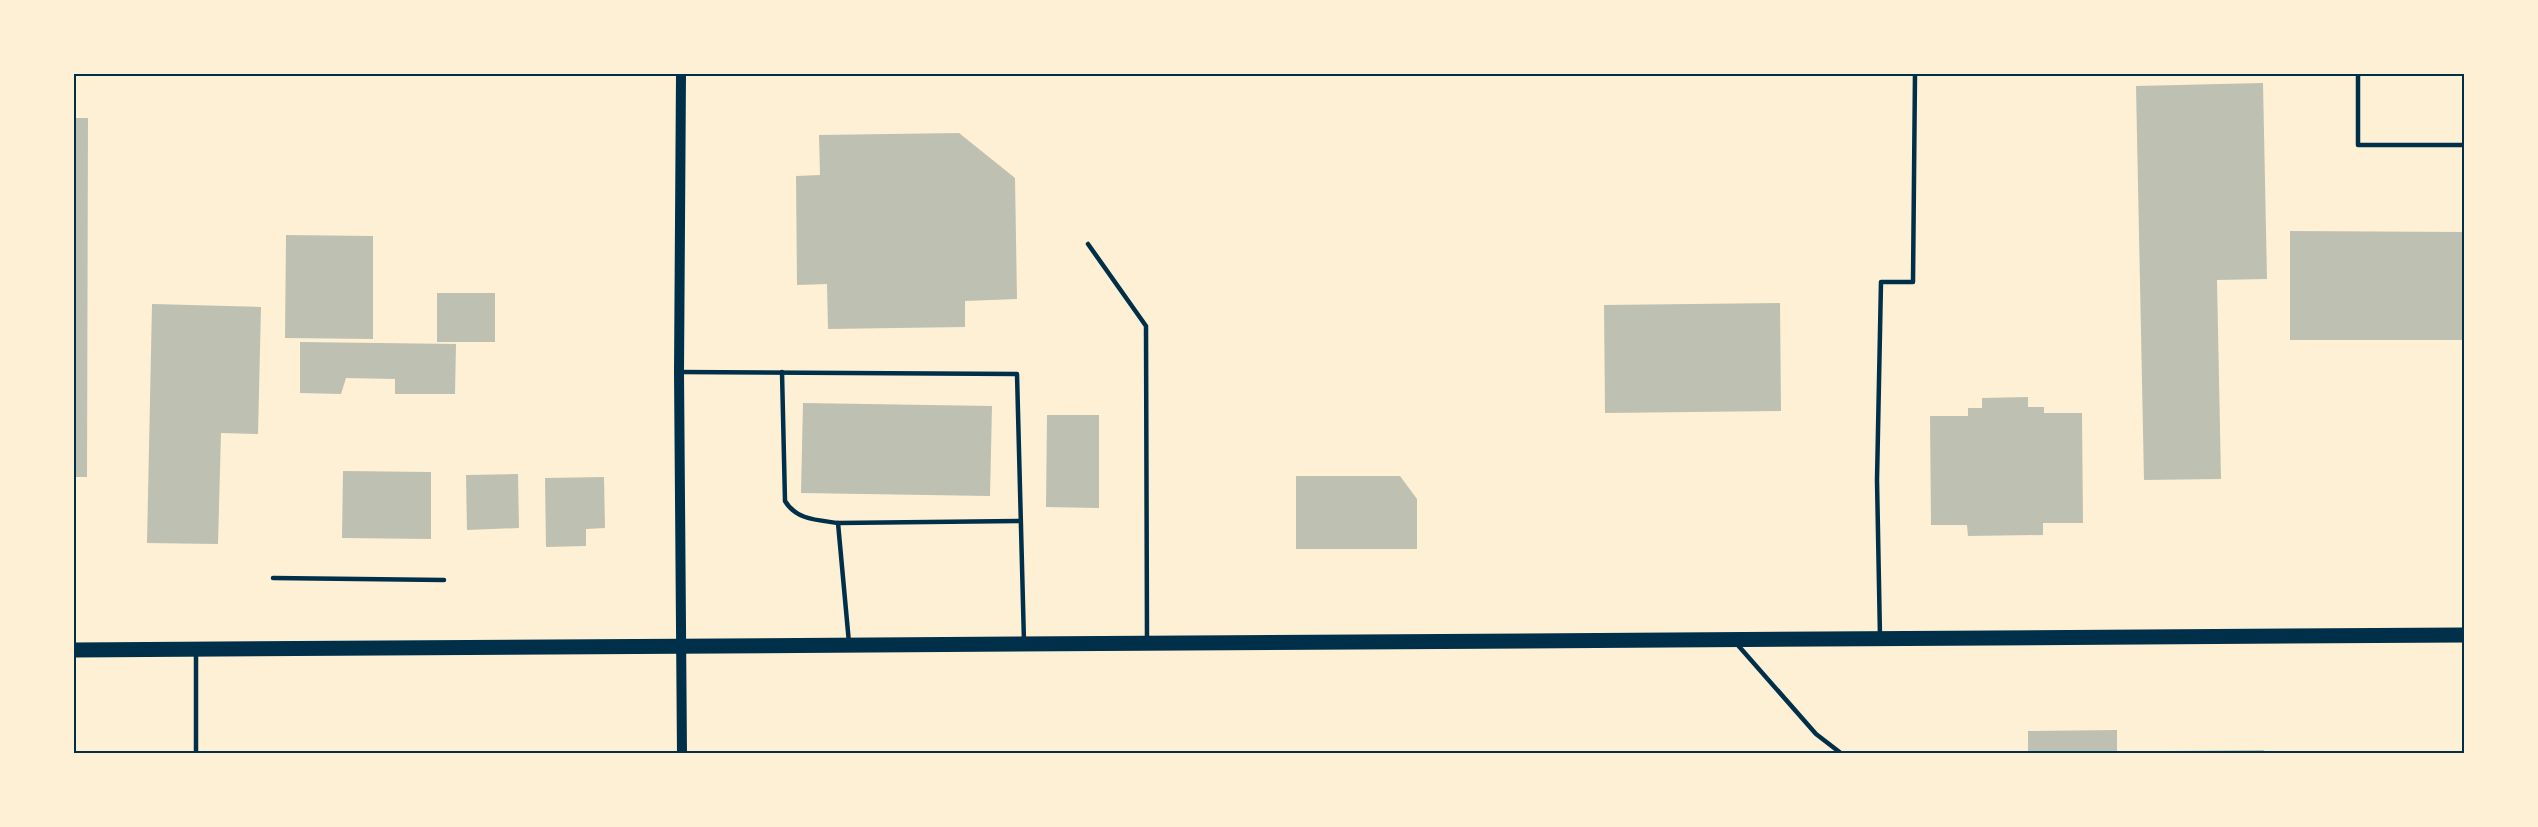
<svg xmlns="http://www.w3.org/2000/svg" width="2538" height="827" font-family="'Work Sans',sans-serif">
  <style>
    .building { fill: #bec0b2 }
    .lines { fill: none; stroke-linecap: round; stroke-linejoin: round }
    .service { stroke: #003049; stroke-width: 4.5 }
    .tertiary { stroke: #003049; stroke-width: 10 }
    .primary { stroke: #003049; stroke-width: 15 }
    .neatline { fill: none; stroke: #003049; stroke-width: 2 }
  </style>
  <rect width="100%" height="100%" fill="#fdf0d5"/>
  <!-- building -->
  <g class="building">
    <path d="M2263,83L2267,279L2217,280L2221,479L2144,480L2136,86Z"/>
    <path d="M74,118H88L87,477H74Z"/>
    <path d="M959,133L1015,178L1017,299L965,301V327L828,329L827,284L797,285L796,176L820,175L819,135Z"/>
    <path d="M2290,231L2464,232V340H2290Z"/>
    <path d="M286,235L373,236V339L285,338Z"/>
    <rect x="437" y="293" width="58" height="49"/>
    <path d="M1780,303L1781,411L1605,413L1604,305Z"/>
    <path d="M152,304L261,307L258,434L221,433L218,544L147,543Z"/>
    <path d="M300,342L456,344L455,394H395V379L346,378L341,394L300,393Z"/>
    <path d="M2028,397V407H2044V413H2082L2083,523H2043V535L1968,536L1967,525H1931L1930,416H1968V408H1982V398Z"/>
    <path d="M803,403L992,406L990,496L801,493Z"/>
    <path d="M1047,415H1099V508L1046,507Z"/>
    <path d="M343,471L431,472V539L342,538Z"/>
    <path d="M518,474L519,528L467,530L466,475Z"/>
    <path d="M1296,476H1400L1417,499V549H1296Z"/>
    <path d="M604,477L605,528L586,529V546L546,547L545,478Z"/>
    <path d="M2117,730V754H2028V731Z"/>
    <path d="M2264,750L2265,754H2165V751Z"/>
  </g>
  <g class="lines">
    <!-- service -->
    <g class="service">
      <path d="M2358,74V145H2464"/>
      <path d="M1088,244L1146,326L1147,642"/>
      <path d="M679,372L1017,374L1024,642"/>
      <path d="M782,372L785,501C796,520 818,520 838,523"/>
      <path d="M273,578L444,580"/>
      <path d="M1880,637L1877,480L1881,282H1913L1915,74"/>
      <path d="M849,643L838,523L1020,521"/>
      <path d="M1736,643L1816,734L1842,754"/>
      <path d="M196,652V754"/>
    </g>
    <!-- tertiary -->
    <path class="tertiary" d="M681,74L679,372L682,754"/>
    <!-- primary -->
    <path class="primary" d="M74,650L2464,635"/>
  </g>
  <!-- border -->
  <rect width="2538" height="827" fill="none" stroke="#fdf0d5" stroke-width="150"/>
  <rect x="75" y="75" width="2388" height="677" class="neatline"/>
</svg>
